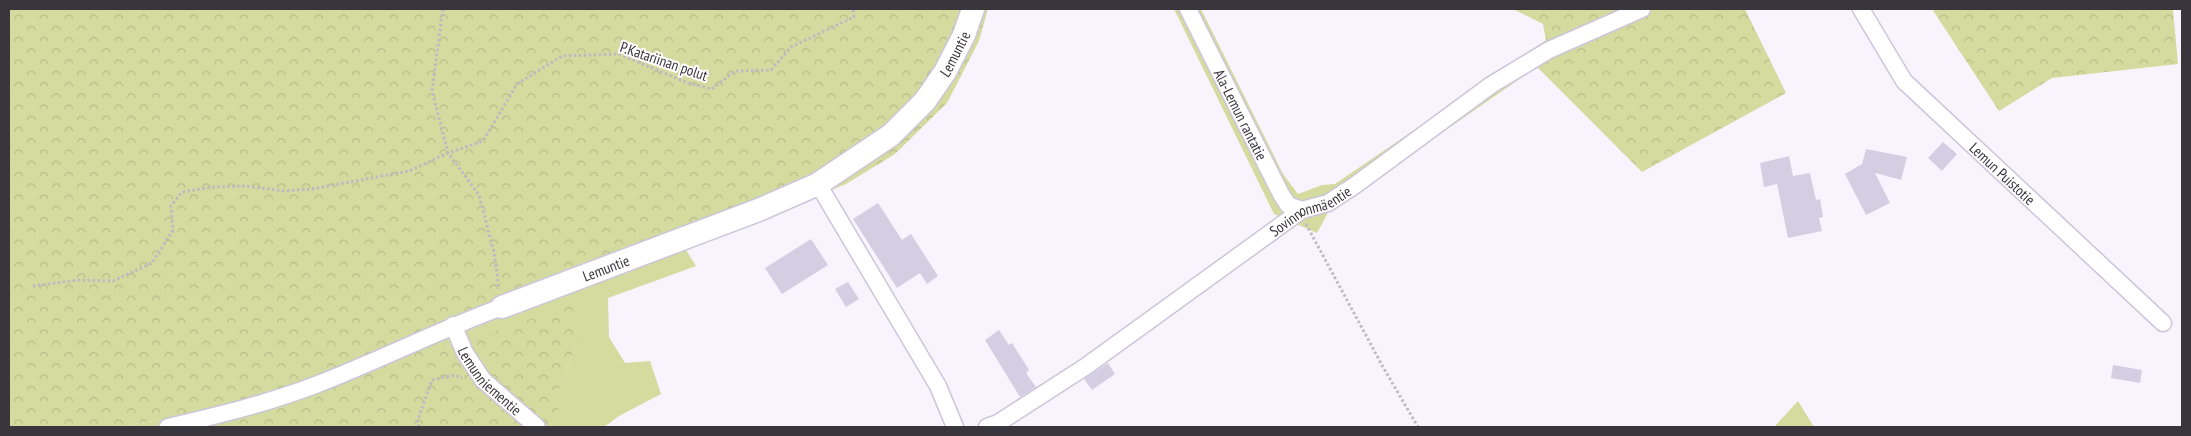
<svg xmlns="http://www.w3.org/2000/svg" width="2191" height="436" font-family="'PT Sans Narrow',sans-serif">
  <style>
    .grass { fill: #d4db9e }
    .forest { fill: url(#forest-crowns) }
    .building { fill: #d4cee3 }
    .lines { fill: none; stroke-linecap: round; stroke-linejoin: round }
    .street-casing { stroke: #ccc6da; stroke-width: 19 }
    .secondary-casing { stroke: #ccc6da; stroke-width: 25 }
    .path { stroke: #bdbac2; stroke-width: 3; stroke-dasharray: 2.5 2.5; stroke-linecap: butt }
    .street { stroke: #fff; stroke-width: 16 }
    .secondary { stroke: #fff; stroke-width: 22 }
    .labels { text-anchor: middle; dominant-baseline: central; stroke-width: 4; stroke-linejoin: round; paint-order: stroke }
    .street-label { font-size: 15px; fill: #38353d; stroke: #fff }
  </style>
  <defs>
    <pattern id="forest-crowns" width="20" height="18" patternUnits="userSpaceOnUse" patternTransform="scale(1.25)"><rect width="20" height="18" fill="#d4db9e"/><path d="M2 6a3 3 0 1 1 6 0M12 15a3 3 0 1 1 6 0" fill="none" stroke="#b7bd89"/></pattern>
  </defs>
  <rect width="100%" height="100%" fill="#f7f4fd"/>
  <!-- grass -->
  <g class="grass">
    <path d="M1174,9H1201L1283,174L1298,194L1322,185L1335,184L1546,40L1537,67L1329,211L1317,233L1274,214Z"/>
    <path d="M675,232L696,266L608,298L609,337L625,363L650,361L661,394L619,416L604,427H558V392L578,341L448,348L443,321L568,268Z"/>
    <path d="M1798,401L1814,427H1774Z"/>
    <path d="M172,418L179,427H115Z"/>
  </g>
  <!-- forest -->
  <g class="forest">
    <path d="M9,9H988L979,41L947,103L895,154L846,184L685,249L675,232L568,268L444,321L448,348L573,304L578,341L558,392V427H179L172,418L115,427H9Z"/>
    <path d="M1513,9H1745L1786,93L1642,172L1537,67L1546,40L1543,24Z"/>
    <path d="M1932,9H2173L2178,64L2052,78L1999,111Z"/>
  </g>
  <!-- building -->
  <g class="building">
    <path d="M1943,142L1957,154L1942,171L1928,158Z"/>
    <path d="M1866,149L1907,157L1901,180L1875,173L1890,203L1866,215L1845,174L1862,164Z"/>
    <path d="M1789,156L1793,176L1810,173L1816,200L1820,199L1823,217L1819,218L1822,231L1788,238L1777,184L1764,187L1760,163Z"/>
    <path d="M878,203L902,240L911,234L938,276L927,284L920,273L897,288L853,219Z"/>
    <path d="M811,239L828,265L782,294L765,268Z"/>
    <path d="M848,282L859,299L846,307L835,289Z"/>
    <path d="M999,330L1009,345L1012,343L1029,370L1026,373L1036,387L1020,397L985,340Z"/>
    <path d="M1108,363L1115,374L1092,390L1084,379Z"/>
    <path d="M2113,365L2142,370L2140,383L2111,378Z"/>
  </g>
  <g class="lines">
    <defs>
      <g id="street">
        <path id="s1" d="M1188,9L1281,194L1288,205L1302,210"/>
        <path id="s2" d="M1861,9L1904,81L2163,323"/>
        <path d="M818,184L938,386L955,427"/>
        <path id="s3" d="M453,325L465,353L483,380L537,427"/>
        <path d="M168,427C219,415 269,403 318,384C380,360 439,330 502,307"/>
        <path id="s4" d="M987,427L998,423L1085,367L1302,210L1328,203L1354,186L1491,85L1549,50L1642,9"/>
      </g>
      <g id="secondary">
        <path id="s5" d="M502,307L761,209L818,184L891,135L925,101L945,72L964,35L973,9"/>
      </g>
    </defs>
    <!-- street casing -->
    <use href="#street" class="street-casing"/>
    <!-- secondary casing -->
    <use href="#secondary" class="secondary-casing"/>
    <!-- path -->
    <g class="path">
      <path d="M443,9L432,91L448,153L479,195L494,252L499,289"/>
      <path d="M1306,224L1383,367L1418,427"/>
      <path d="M33,286L78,280L113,281L152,263L173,230L171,206L182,192L213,187L246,186L283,191L312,189L409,171L448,153L483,141L517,84L562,56L619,54L688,83L712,89L735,71L771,70L791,47L854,17L853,9"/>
      <path d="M419,427L417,422L432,380L455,375L462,378"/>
    </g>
    <!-- street -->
    <use href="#street" class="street"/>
    <!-- secondary -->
    <use href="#secondary" class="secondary"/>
  </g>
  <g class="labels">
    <!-- street labels -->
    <g class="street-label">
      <text stroke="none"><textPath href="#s5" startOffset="531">Lemuntie</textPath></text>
      <text transform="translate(664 61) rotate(19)">P.Katariinan polut</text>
      <text stroke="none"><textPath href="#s1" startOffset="118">Ala-Lemun rantatie</textPath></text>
      <text stroke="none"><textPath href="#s2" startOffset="219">Lemun Puistotie</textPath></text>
      <text stroke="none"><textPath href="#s4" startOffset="390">Sovinnonmäentie</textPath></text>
      <text stroke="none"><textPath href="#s5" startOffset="111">Lemuntie</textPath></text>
      <text stroke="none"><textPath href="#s3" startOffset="68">Lemunniementie</textPath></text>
    </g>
  </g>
  <!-- border -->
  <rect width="2191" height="436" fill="none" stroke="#38353d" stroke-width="20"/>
</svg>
